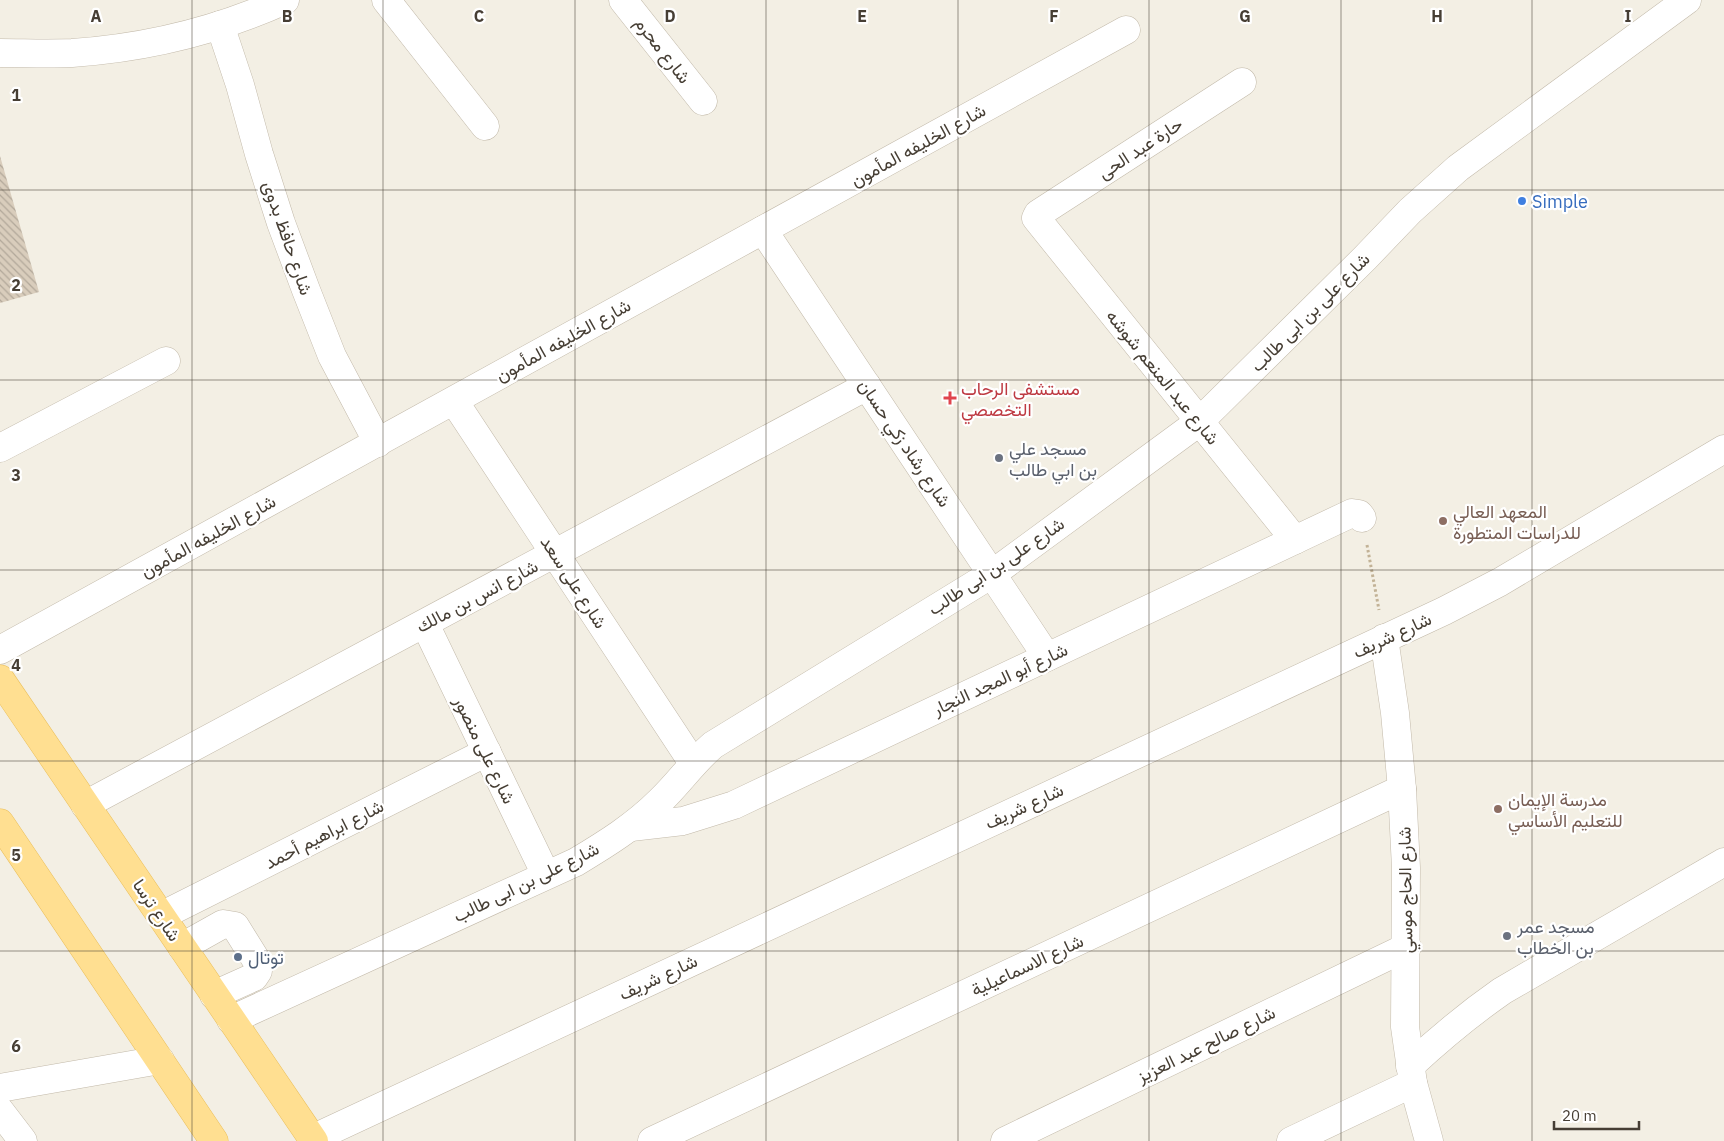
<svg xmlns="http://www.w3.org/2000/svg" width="1724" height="1141" font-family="'IBM Plex Sans',Vazirmatn,sans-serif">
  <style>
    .building { fill: url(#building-back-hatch) }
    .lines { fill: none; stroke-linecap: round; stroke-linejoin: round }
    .minor-casing { stroke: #c2b9a9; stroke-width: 29 }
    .major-casing { stroke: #ebbf5a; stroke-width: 29 }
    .path { stroke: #c2b296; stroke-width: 3; stroke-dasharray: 2.5 2.5; stroke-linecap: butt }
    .minor { stroke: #fff; stroke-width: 28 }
    .major { stroke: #ffdf91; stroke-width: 28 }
    .grid { fill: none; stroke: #463e34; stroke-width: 1; stroke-opacity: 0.55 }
    .shop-dot { fill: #3f7fe0; stroke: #fff; stroke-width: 2 }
    .health-dot { fill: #e0444e; stroke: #fff; stroke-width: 2 }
    .worship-dot { fill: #6b7280; stroke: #fff; stroke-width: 2 }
    .education-dot { fill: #8d6e63; stroke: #fff; stroke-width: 2 }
    .service-dot { fill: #5c6f8a; stroke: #fff; stroke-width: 2 }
    .labels { text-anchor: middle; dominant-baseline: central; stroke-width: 4.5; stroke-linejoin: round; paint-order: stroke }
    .street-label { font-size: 18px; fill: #463e34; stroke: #fff }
    .shop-label { font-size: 18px; fill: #366cbe; stroke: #fff; text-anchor: start }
    .health-label { font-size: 18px; fill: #be3a42; stroke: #fff; text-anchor: start }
    .worship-label { font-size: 18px; fill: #5b616d; stroke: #fff; text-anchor: start }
    .education-label { font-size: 18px; fill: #785e54; stroke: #fff; text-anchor: start }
    .service-label { font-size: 18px; fill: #4e5e75; stroke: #fff; text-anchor: start }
    .grid-label { font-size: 16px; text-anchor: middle; font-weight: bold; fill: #463e34; stroke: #fff; stroke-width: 4.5; stroke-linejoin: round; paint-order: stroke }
  </style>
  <defs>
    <pattern id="building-back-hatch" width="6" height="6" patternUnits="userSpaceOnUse" patternTransform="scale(1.25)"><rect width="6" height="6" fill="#d9cdbc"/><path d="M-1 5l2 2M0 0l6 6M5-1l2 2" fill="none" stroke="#b2a89a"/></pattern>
  </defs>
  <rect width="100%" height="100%" fill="#f3efe4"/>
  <!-- building -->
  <path class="building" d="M0,156L39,292L0,303Z"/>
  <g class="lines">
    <defs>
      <g id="minor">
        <path d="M386,0L485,126"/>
        <path d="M623,0L703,101"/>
        <path d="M220,25L240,85L259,154L281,223L306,290L332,356L378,443"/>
        <path d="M0,53C24,53 48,54 72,53C145,48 219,30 285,0"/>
        <path d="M1242,82L1038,214L1036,218L1295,540"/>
        <path d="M763,230L1047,657"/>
        <path d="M454,401L693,763"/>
        <path d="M0,448L166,361"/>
        <path d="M425,624L546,875"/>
        <path d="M1384,638L1395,713L1402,789L1406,868L1405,1027L1413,1083L1429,1141"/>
        <path d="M0,650L1126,30"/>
        <path d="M85,805L867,386"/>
        <path d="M631,827L683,821L734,805L1352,513L1359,514L1362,518"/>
        <path d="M161,916L487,752"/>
        <path d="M182,947L223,924L235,926L258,963V971L254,977L214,995"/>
        <path d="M231,1020L576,862C606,844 635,826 660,801C679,783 693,762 713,745L992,574L1199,422L1365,258L1410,211L1458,168L1687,0"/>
        <path d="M1410,1066C1439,1039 1469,1014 1502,991L1724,862"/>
        <path d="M0,1088L160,1060"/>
        <path d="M0,1111L23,1141"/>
        <path d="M312,1139L1444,611L1500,582L1724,449"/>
        <path d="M652,1141L1402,789"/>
        <path d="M1005,1141L1407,947"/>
        <path d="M1291,1141L1413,1083"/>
      </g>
      <g id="major">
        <path d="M0,679L314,1141"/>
        <path d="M0,823L214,1141"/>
      </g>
    </defs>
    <!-- minor casing -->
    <use href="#minor" class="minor-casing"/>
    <!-- major casing -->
    <use href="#major" class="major-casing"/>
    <!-- path -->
    <path class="path" d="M1367,545L1379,610"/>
    <!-- minor -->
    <use href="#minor" class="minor"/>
    <!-- major -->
    <use href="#major" class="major"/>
  </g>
  <!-- grid -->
  <path class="grid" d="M192,0V1141M383,0V1141M575,0V1141M766,0V1141M958,0V1141M1149,0V1141M1341,0V1141M1532,0V1141M0,190H1724M0,380H1724M0,570H1724M0,761H1724M0,951H1724"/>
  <!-- markers -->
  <circle class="shop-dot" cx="1522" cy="201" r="5"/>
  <path class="health-dot" d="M947.5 390.5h5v5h5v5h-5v5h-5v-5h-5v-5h5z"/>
  <g class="worship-dot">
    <circle cx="999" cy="458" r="5"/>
    <circle cx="1507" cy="936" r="5"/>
  </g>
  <g class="education-dot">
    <circle cx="1443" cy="521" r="5"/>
    <circle cx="1498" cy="809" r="5"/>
  </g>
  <circle class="service-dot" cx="238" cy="957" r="5"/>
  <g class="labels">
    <!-- street labels -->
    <g class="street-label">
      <text transform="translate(663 50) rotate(52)">شارع محرم</text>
      <text transform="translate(918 145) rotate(-29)">شارع الخليفه المأمون</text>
      <text transform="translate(1140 148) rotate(-33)">حارة عبد الحى</text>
      <text transform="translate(288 238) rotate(71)">شارع حافظ بدوى</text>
      <text transform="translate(1310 312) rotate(-45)">شارع على بن ابى طالب</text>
      <text transform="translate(563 340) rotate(-29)">شارع الخليفه المأمون</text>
      <text transform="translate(1163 377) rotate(51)">شارع عبد المنعم شوشه</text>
      <text transform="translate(905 443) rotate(56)">شارع رشاد زكي حسان</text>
      <text transform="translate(208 536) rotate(-29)">شارع الخليفه المأمون</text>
      <text transform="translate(996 566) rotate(-34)">شارع على بن ابى طالب</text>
      <text transform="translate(574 582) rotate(57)">شارع على سعد</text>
      <text transform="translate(477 596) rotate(-28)">شارع انس بن مالك</text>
      <text transform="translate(1392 635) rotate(-25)">شارع شريف</text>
      <text transform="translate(1000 679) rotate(-25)">شارع أبو المجد النجار</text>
      <text transform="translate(485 750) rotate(64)">شارع على منصور</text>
      <text transform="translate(1024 806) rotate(-25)">شارع شريف</text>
      <text transform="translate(324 834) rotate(-27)">شارع ابراهيم أحمد</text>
      <text transform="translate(526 882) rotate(-26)">شارع على بن ابى طالب</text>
      <text transform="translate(1405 890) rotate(-91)">شارع الحاج موسي</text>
      <text transform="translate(157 910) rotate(56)">شارع ترسا</text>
      <text transform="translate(1027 965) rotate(-25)">شارع الاسماعيلية</text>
      <text transform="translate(658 977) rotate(-25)">شارع شريف</text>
      <text transform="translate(1206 1044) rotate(-26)">شارع صالح عبد العزيز</text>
    </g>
    <!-- shop labels -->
    <g class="shop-label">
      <text x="1532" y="201">Simple</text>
    </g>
    <!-- health labels -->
    <g class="health-label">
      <text x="961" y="388">مستشفى الرحاب<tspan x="961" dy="21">التخصصي</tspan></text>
    </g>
    <!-- worship labels -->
    <g class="worship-label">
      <text x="1009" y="448">مسجد علي<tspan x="1009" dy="21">بن ابي طالب</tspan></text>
      <text x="1517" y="926">مسجد عمر<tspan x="1517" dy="21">بن الخطاب</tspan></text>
    </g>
    <!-- education labels -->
    <g class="education-label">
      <text x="1453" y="511">المعهد العالي<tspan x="1453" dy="21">للدراسات المتطورة</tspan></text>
      <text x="1508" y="799">مدرسة الإيمان<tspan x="1508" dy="21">للتعليم الأساسي</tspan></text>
    </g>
    <!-- service labels -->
    <g class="service-label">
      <text x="248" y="957">توتال</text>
    </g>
  </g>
  <g class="grid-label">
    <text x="96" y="22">A</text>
    <text x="287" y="22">B</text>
    <text x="479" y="22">C</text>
    <text x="670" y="22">D</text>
    <text x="862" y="22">E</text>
    <text x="1054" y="22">F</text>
    <text x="1245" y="22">G</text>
    <text x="1437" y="22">H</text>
    <text x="1628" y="22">I</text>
    <text x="16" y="101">1</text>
    <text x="16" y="291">2</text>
    <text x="16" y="481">3</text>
    <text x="16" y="671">4</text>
    <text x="16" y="861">5</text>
    <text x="16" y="1052">6</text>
  </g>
  <!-- scale -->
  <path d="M1554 1121v8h85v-8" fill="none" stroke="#463e34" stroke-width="2.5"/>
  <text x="1562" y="1121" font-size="15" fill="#463e34" stroke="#ffffff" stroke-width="4" paint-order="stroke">20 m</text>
</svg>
